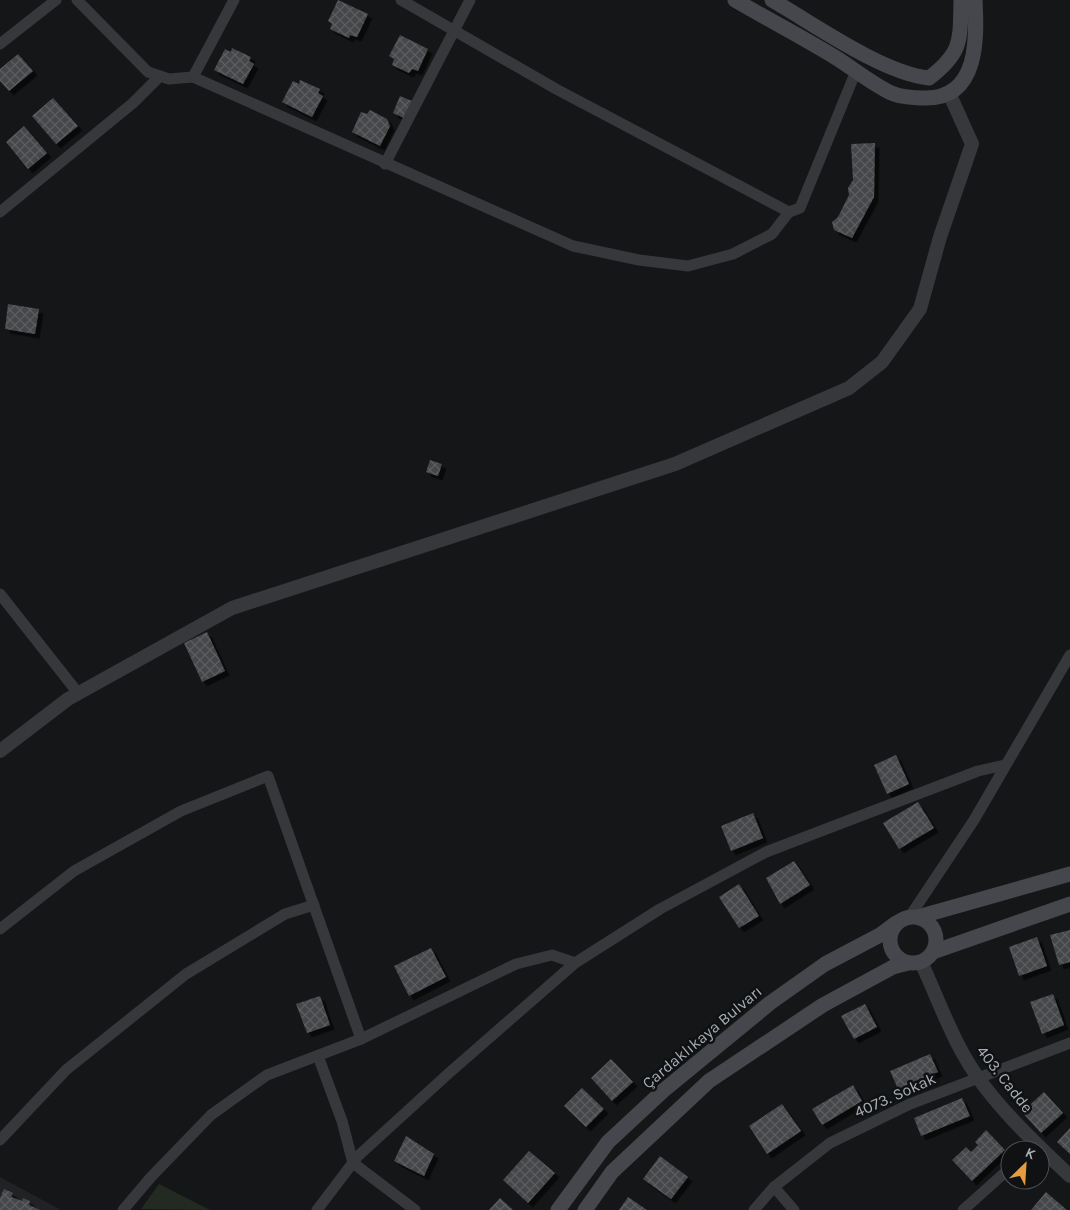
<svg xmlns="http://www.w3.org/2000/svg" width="1070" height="1210" font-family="Karla,sans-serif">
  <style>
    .built { fill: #212224 }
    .park { fill: #222a22 }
    .building { fill: url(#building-cross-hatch); filter: url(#shadow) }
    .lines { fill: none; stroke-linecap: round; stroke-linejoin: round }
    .minor { stroke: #37383c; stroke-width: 11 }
    .tertiary { stroke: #37383c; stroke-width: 14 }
    .secondary { stroke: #45474c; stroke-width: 15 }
    .labels { text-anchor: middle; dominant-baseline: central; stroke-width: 5; stroke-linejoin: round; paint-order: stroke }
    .street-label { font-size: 16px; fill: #a8aeb6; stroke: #101112 }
  </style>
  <defs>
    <pattern id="building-cross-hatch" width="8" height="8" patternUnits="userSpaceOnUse" patternTransform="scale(1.25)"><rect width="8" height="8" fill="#44464a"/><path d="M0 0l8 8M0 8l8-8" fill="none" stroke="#5c5e62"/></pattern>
    <filter id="shadow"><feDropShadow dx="4.5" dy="4.5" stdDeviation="0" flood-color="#0009"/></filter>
  </defs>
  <rect width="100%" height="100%" fill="#151617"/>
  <!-- built -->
  <path class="built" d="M0,1177L61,1210H0Z"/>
  <!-- park -->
  <path class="park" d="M159,1184L210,1210L141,1209Z"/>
  <!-- building -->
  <g class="building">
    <path d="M338,0L368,14L357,37L350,35L349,38L330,29L332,24L328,21Z"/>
    <path d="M400,35L428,49L418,71L412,69L409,73L392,65L394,59L389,56Z"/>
    <path d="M232,48L251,57L249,61L254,64L243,84L214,70L225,49L231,52Z"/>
    <path d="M18,54L33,71L9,91L0,81V69Z"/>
    <path d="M300,80L320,89L318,93L323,96L312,117L282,102L293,81L299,84Z"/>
    <path d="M400,96L412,101L404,118L393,113Z"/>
    <path d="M53,98L78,126L56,144L32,116Z"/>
    <path d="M370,110L387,119L390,126L380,146L352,132L361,112L367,114Z"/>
    <path d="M24,126L47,153L28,169L6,142Z"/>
    <path d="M875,143L874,197L852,238L834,230L832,222L838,217L849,195L848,188L853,180L851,144Z"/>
    <path d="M8,304L39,309L35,334L5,329Z"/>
    <path d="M430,460L442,464L438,476L426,472Z"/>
    <path d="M207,632L225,671L202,682L184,643Z"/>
    <path d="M896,755L909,784L887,794L874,765Z"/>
    <path d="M918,802L934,828L899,849L883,823Z"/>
    <path d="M753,813L763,838L731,851L721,826Z"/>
    <path d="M794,861L810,885L780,904L766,878Z"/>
    <path d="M739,884L759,916L739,928L719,897Z"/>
    <path d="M1070,930V962L1059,965L1050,935Z"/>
    <path d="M1037,937L1047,966L1019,976L1009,947Z"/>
    <path d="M431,948L446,977L409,996L394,966Z"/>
    <path d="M1053,994L1064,1025L1042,1034L1030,1002Z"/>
    <path d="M320,996L330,1025L307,1033L296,1004Z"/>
    <path d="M865,1004L877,1027L854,1039L841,1016Z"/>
    <path d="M930,1054L938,1072L898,1089L890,1071Z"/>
    <path d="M611,1059L633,1082L612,1101L591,1078Z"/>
    <path d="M853,1085L862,1101L822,1125L812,1109Z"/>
    <path d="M582,1088L604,1109L586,1127L564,1106Z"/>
    <path d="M1044,1092L1063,1113L1041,1133L1022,1112Z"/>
    <path d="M962,1098L970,1116L921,1136L914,1118Z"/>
    <path d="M782,1104L801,1131L767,1154L749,1126Z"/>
    <path d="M1070,1128V1154L1057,1142Z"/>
    <path d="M986,1130L1005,1150L972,1181L952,1160L966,1147L971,1152L978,1145L975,1142Z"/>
    <path d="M406,1136L434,1154L424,1176L394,1161Z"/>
    <path d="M529,1151L555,1173L528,1203L503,1180Z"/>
    <path d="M660,1156L688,1177L671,1199L643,1179Z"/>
    <path d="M4,1189L13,1193L11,1197L22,1201L23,1198L30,1201L29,1205L40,1210H0V1198Z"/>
    <path d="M1046,1192L1067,1210H1031Z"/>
    <path d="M628,1197L647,1210H619Z"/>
    <path d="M500,1198L513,1210H489Z"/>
  </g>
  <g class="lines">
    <!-- minor -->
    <g class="minor">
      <path d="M77,0L148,72L169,79L193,77L573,246L639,260L688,266L733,254L772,234L789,212"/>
      <path d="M401,0L556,89L789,212L800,208L856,71"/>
      <path d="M0,44L56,0"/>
      <path d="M193,77L234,0"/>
      <path d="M385,164L470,0"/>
      <path d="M0,212L133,103L160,76"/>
      <path d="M0,594L78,693"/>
      <path d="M910,916L974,820L1070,655"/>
      <path d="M0,929L74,871L181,811L268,776L361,1039"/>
      <path d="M318,1056L342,1121L353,1163L415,1210"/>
      <path d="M0,1140L66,1070L186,974L285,914L314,905"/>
      <path d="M774,1187L794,1210"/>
      <path d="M123,1210L151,1177L211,1115L267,1075L361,1039L516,964L552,955L575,963"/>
      <path d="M317,1210L358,1156L449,1073L575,963L660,909L766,852L978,771L1005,765"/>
      <path d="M754,1210L774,1187L830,1143L910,1104L1070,1043"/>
      <path d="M963,1210L1010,1168"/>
    </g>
    <!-- tertiary -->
    <g class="tertiary">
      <path d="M0,751L68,699L232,608L675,464L849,388L882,362L920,309L940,237L972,144L949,93"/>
      <path d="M921,962C936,994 948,1029 966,1059C990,1101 1035,1143 1070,1176"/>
    </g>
    <!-- secondary -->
    <g class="secondary">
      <path d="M735,0C769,20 804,38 838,59C855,70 871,83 889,92C899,97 915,98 926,98C979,98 977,38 975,0"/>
      <path d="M772,0C814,24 882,73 929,78C963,52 960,40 961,0"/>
      <circle cx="913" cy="940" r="23"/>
      <path d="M918,917L1070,874"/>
      <path d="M933,952L1070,904"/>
      <path d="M558,1210L608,1142L664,1090L770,1003L825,964L880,935L896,923"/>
      <path d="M585,1210L612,1172L709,1081L823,1005L893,967L908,963"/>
    </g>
  </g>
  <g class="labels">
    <!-- street labels -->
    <g class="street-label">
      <text transform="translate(702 1037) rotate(-40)">Çardaklıkaya Bulvarı</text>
      <text transform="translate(1005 1079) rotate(52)">403. Cadde</text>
      <text transform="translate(895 1095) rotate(-24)">4073. Sokak</text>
    </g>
  </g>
  <!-- north arrow -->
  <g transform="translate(1025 1165) rotate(25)"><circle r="24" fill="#101112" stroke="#4d5054"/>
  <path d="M0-4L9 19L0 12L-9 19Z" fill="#e69b3e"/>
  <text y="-8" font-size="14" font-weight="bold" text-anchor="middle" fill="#a8aeb6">K</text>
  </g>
</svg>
